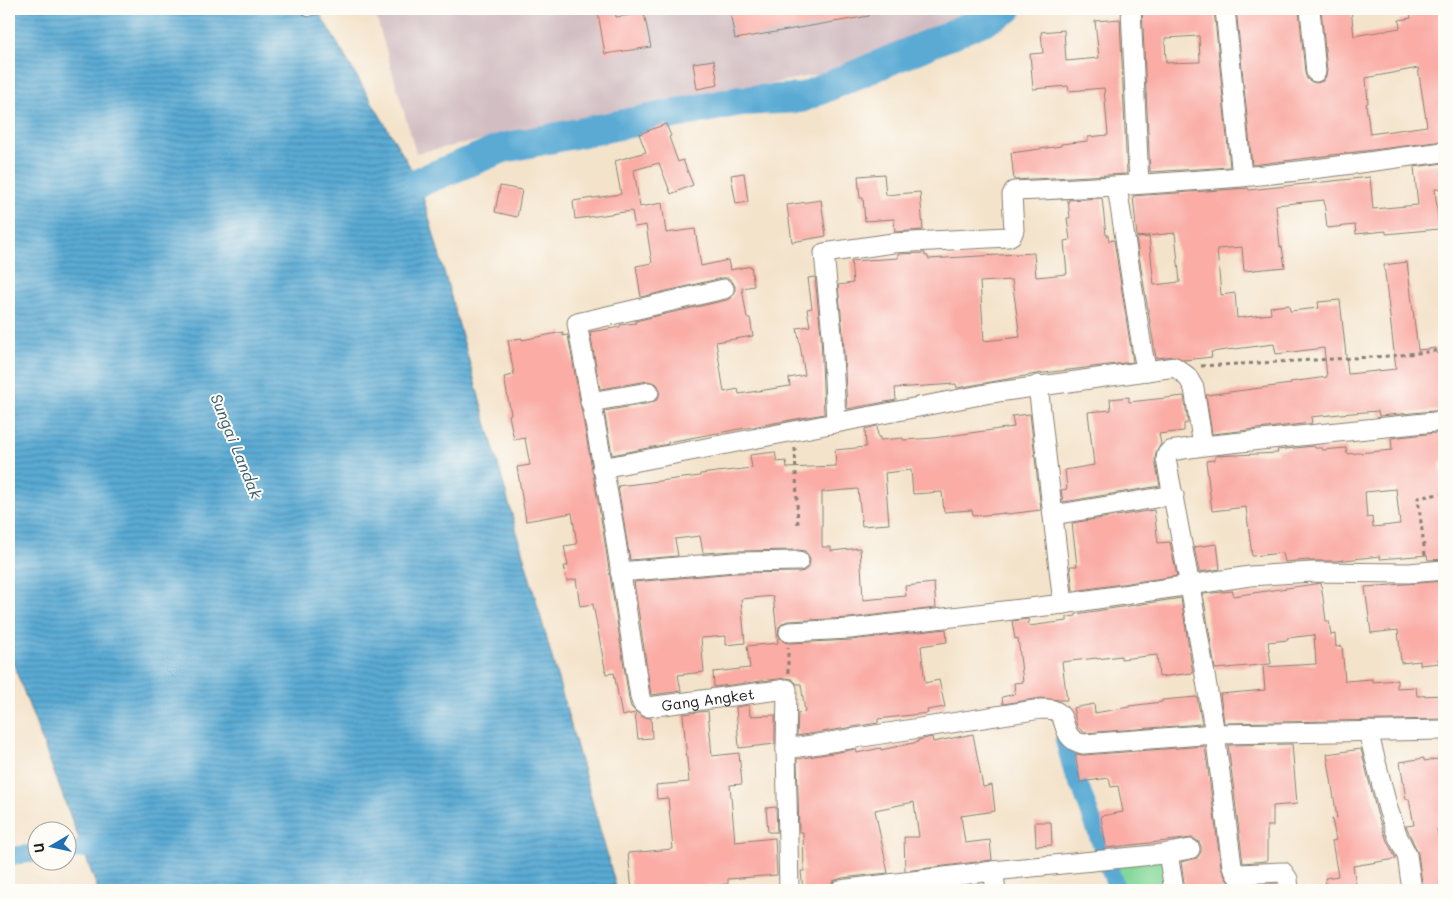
<svg xmlns="http://www.w3.org/2000/svg" width="1453" height="899" font-family="Mali,sans-serif">
  <style>
    .industrial { fill: #d2bec2 }
    .grass { fill: #84d89a; stroke: #507a5b }
    .water { fill: url(#water-rules); stroke: #3b6378 }
    .lines { fill: none; stroke-linecap: round; stroke-linejoin: round }
    .canal { stroke: #5aaad4; stroke-width: 18 }
    .river { stroke: #5aaad4; stroke-width: 30 }
    .building { fill: #faaca5; fill-rule: evenodd }
    .service-casing { stroke: #888074; stroke-width: 12 }
    .minor-casing { stroke: #888074; stroke-width: 21 }
    .path { stroke: #888074; stroke-width: 3; stroke-dasharray: 4 4; stroke-linecap: butt }
    .service { stroke: #fff; stroke-width: 10 }
    .minor { stroke: #fff; stroke-width: 19 }
    .labels { text-anchor: middle; dominant-baseline: central; stroke-width: 4; stroke-linejoin: round; paint-order: stroke }
    .street-label { font-size: 15px; fill: #1c1c1c; stroke: #fdfcf7 }
    .water-label { font-size: 16px; font-style: italic; fill: #385c6f; stroke: #fdfcf7 }
  </style>
  <defs>
    <pattern id="water-rules" width="6" height="5" patternUnits="userSpaceOnUse" patternTransform="scale(1.25)"><rect width="6" height="5" fill="#5aaad4"/><path d="M0 2.5h6" fill="none" stroke="#4a8aab"/></pattern>
  </defs>
  <rect width="100%" height="100%" fill="#fdfcf7"/>
  <filter id="ink" filterUnits="userSpaceOnUse"><feTurbulence type="fractalNoise" baseFrequency=".02" numOctaves="2"/><feDisplacementMap in="SourceGraphic" scale="10" xChannelSelector="R" yChannelSelector="G"/><feConvolveMatrix kernelMatrix="1 2 1 2 8 2 1 2 1" color-interpolation-filters="sRGB"/></filter>
  <filter id="wash" filterUnits="userSpaceOnUse"><feTurbulence type="fractalNoise" baseFrequency=".0096" numOctaves="4" result="noise"/><feDisplacementMap in="SourceGraphic" scale="20" xChannelSelector="R" yChannelSelector="G"/><feGaussianBlur stdDeviation="1.12" result="paint"/><feColorMatrix in="noise" values="0 0 0 0 0 0 0 0 0 0 0 0 0 0 0 0 0 1.4 0 .05"/><feComposite in="paint" operator="in"/></filter>
  <g filter="url(#wash)">
    <rect width="100%" height="100%" fill="#f4e3cb"/>
    <!-- industrial -->
    <path class="industrial" d="M374,9H983L856,67L416,153Z"/>
    <!-- grass -->
    <path class="grass" d="M1168,853L1174,890H1121L1117,876L1118,859Z"/>
    <!-- water -->
    <path class="water" d="M9,9H317L419,182L617,890H98L9,652Z"/>
    <g class="lines">
      <!-- canal -->
      <g class="canal">
        <path d="M1064,740L1073,774L1082,791L1117,890"/>
        <path d="M68,850L82,849L106,843"/>
        <path d="M9,856L38,853"/>
      </g>
      <!-- river -->
      <path class="river" d="M419,182L503,148L740,101L801,98L983,21L1007,9"/>
    </g>
    <g id="blocks">
      <!-- building -->
      <g class="building">
        <path d="M749,9H868L869,16L735,39L730,12Z"/>
        <path d="M1142,9H1214L1230,167L1150,172ZM1199,36L1200,62L1166,63L1165,38Z"/>
        <path d="M1236,9H1299L1305,73L1307,79L1312,82L1317,83L1323,81L1326,76L1327,71L1321,9H1351L1354,36L1400,28L1399,20L1411,18L1410,9H1429L1430,14L1444,12V141L1252,165ZM1418,68L1427,126L1370,134L1366,104L1368,103L1366,78Z"/>
        <path d="M615,11L616,17L644,13L651,47L605,54L598,13Z"/>
        <path d="M1120,19L1127,174L1014,180L1011,153L1061,146V144L1088,141V137L1108,135L1104,88L1069,91L1068,86L1033,89L1030,54L1043,53L1041,32L1064,30L1066,61L1099,58L1095,21Z"/>
        <path d="M714,60L718,85L697,89L693,63Z"/>
        <path d="M666,124L671,136L669,137L678,162L683,160L693,185L671,194L659,163L634,170L640,207L662,203L666,233L695,229L701,266L728,260L730,270L751,266L754,286L742,288L747,318H750L753,336L716,342L724,392L738,389L739,394L790,386L789,378L805,375L797,328L810,326L807,309L812,308L808,278L815,277L821,335L824,414L668,442V444L612,455L604,411L651,403L657,400L659,396L660,390L657,384L648,381L600,389L590,332L620,327V325L636,323L635,321L727,300L732,297L735,292V286L732,281L728,278H722L641,297L636,266L652,263L646,225L635,227L632,211L575,219L573,201L621,194L615,161L646,152L639,134Z"/>
        <path d="M1444,163V188L1435,189L1439,229L1386,234V231L1356,234L1355,225L1327,228L1324,200L1276,205L1280,247H1282L1285,267L1244,271L1242,247L1217,249L1221,295L1235,293L1237,318L1271,314L1270,307L1289,305L1290,311L1319,308L1318,302L1340,300L1348,374L1396,369L1384,265L1407,262L1418,350L1436,348L1437,354L1444,353V410L1379,416L1378,411L1340,414L1311,417L1312,423L1212,434L1206,395L1291,384L1290,382L1327,377L1324,348L1276,354L1274,344L1211,352L1212,357L1184,360L1174,356L1156,358L1136,238L1149,237L1154,285L1180,282L1175,233L1137,237L1133,196L1248,188L1249,190L1370,177L1373,209L1418,205L1414,167Z"/>
        <path d="M744,173L748,202L736,204L731,175Z"/>
        <path d="M884,174L886,195L920,192L923,230L895,232L894,219L865,221L863,198H860L858,176Z"/>
        <path d="M500,186L522,190L517,217L495,212Z"/>
        <path d="M1102,198L1106,235H1108L1109,241L1114,240L1133,362L1036,374L957,388L956,384L895,388L896,400L847,409L843,333L838,285L853,283L851,261L898,258V254L925,253V256H928V259L1034,253L1036,277L1067,274L1064,241L1070,240L1067,218H1070L1068,200ZM1012,280L1020,337L984,341L980,282Z"/>
        <path d="M821,200L826,236L792,242L787,205Z"/>
        <path d="M563,332V336L568,335L602,524L629,699L631,707L636,712L642,717L651,718L652,738L638,739L635,713L622,716L614,673L606,674L593,604L580,606L576,579L567,581L564,566H568L564,546L577,544L572,513L526,521L517,467L530,465L525,438L514,440L509,415L511,414L504,377L514,375L508,340L522,338V340Z"/>
        <path d="M1184,396L1188,423L1184,424V431L1159,434L1161,444L1156,452L1155,461L1160,486L1063,502L1061,490L1067,489L1065,470L1094,465L1088,412L1111,410L1110,399L1129,397V402Z"/>
        <path d="M1030,414L1041,510L1008,514L1007,513L973,516L972,510L944,512L942,492L913,494L911,470L885,473L889,524L862,526L858,489L822,492V547H831V551L860,548L863,600L906,596L905,586L934,583L936,608L849,618L788,621L783,623L779,627L778,633L780,638L784,642L790,643L851,640L946,629L947,642L921,646L925,683L939,680L945,707L927,710L928,713L878,719V723L797,736L798,713L805,712L801,684H797L792,679L786,678L714,687L713,672L750,668L747,646L778,643L773,596L741,599L745,643L726,645V636L701,638L704,672L678,675L681,691L651,695L634,582L735,573L799,572L804,571L809,567L810,560L808,555L805,551L799,550L734,551L703,553L700,536L675,539L678,556L630,560L618,486L700,476V474L752,468L750,455L775,452L777,462L786,461L787,468L836,466L835,450L866,447L865,429L877,426L878,437H880V440L903,438V440L934,438L1014,427L1012,416Z"/>
        <path d="M1444,432V462H1440L1444,497V559L1428,560L1427,555L1380,559V556L1336,561H1309V560L1285,562L1283,553L1252,556L1246,507L1212,511L1206,461L1215,460V456L1278,453L1277,450L1314,446L1315,448H1322V450L1346,448L1347,454L1392,450L1391,438ZM1396,489L1400,524L1373,527L1372,517L1367,518L1365,492Z"/>
        <path d="M1154,510L1158,543L1170,542L1177,576L1073,591L1070,566H1077L1072,523Z"/>
        <path d="M1217,544L1220,569L1199,572L1194,547Z"/>
        <path d="M1444,581V659H1438L1439,663L1420,665V661L1401,663L1398,630L1371,633L1365,587Z"/>
        <path d="M1321,583L1326,621H1329L1331,635L1335,634L1336,647L1342,646L1345,681L1372,679V682L1397,680V688L1416,687L1417,696L1444,695V719L1224,723L1220,694L1265,690L1263,667L1316,664L1314,635L1287,638L1288,640L1268,642L1271,664L1215,669L1203,594L1233,591V596Z"/>
        <path d="M1181,598L1193,673L1159,677L1157,655L1121,659V656L1097,659V658L1062,662L1067,700H1059L1041,698L1003,704L1002,697L1015,694L1014,683L1023,682L1018,638L1015,639L1012,621L1028,619L1029,626L1067,621V617L1076,616V614Z"/>
        <path d="M1197,697L1202,724L1085,733L1077,727L1073,708L1094,704L1095,713L1129,707V706L1162,702V700Z"/>
        <path d="M749,705L750,716L775,715V744L739,748L736,707Z"/>
        <path d="M708,711L712,756L739,753L742,784L730,785L735,842L775,838L777,875L728,879V884L658,890H632L628,853L673,849L668,798L657,799L656,785L689,782L683,714Z"/>
        <path d="M973,734L983,787L992,785L995,811L961,816L965,843L990,840L992,860L905,871L904,837H919L914,802L875,810L888,873L842,878L833,881L829,889L803,890L801,871H804L803,832H799L797,759L856,749L857,753L881,748V750L918,742V740L932,737L933,742Z"/>
        <path d="M1292,744L1297,804L1273,806V826H1267V861L1243,863L1228,745Z"/>
        <path d="M1205,746L1221,867L1226,879L1230,883L1236,885L1277,884L1278,890H1202L1201,888L1185,890L1181,862L1197,858L1201,852V846L1199,842L1193,838L1106,848L1101,816L1123,812L1118,786L1111,787L1109,778L1080,782L1075,754L1084,755Z"/>
        <path d="M1361,749L1377,813L1387,841L1396,859L1353,866L1357,890H1327L1325,878L1338,876L1332,841L1336,840L1332,819L1337,818L1327,754Z"/>
        <path d="M1424,758V761L1444,758V828L1437,829L1444,864V890H1423L1418,853L1406,826L1414,825L1409,799H1406L1400,762Z"/>
        <path d="M776,807L777,832H768L766,808Z"/>
        <path d="M1035,822H1051L1052,845L1036,846Z"/>
      </g>
    </g>
  </g>
  <g filter="url(#ink)">
    <use href="#blocks" fill-opacity="0" stroke="#888074" stroke-width="1"/>
    <g class="lines">
      <defs>
        <path id="service" d="M308,11L315,9"/>
        <g id="minor">
          <path d="M1131,9L1139,183"/>
          <path d="M1225,9L1242,176"/>
          <path d="M1310,9L1316,72"/>
          <path d="M1117,187L1143,354L1147,371"/>
          <path id="s1" d="M724,289L577,323L613,522L640,697L642,703L648,707L787,689L786,749L789,890"/>
          <path d="M1038,385L1063,604"/>
          <path d="M590,402L649,392"/>
          <path d="M836,422L832,334L824,253L893,243L1008,237L1012,235L1014,230L1012,195L1014,191C1090,188 1166,183 1241,177C1309,171 1377,160 1444,152"/>
          <path d="M602,468L991,393L1175,367L1187,376L1194,388L1203,446"/>
          <path d="M1053,515L1174,495"/>
          <path d="M620,572L734,562L799,561"/>
          <path d="M789,632L850,629L1063,604L1250,576L1312,572L1409,573L1444,570"/>
          <path d="M1368,731L1388,809L1398,837L1407,855L1412,890"/>
          <path d="M786,749L1041,709C1044,709 1050,709 1053,710C1070,715 1058,738 1083,744L1215,734L1444,730"/>
          <path d="M1168,853L1174,890"/>
          <path d="M993,871L1163,854L1190,849"/>
          <path d="M840,890L993,871L996,890"/>
          <path d="M1289,890L1288,879L1283,872L1239,874H1236L1232,866L1215,734L1190,586L1166,459L1167,454L1170,451L1203,446L1444,421"/>
        </g>
      </defs>
      <!-- service casing -->
      <use href="#service" class="service-casing"/>
      <!-- minor casing -->
      <use href="#minor" class="minor-casing"/>
      <!-- path -->
      <g class="path">
        <path d="M1201,366L1391,356L1444,350"/>
        <path d="M795,448L798,527"/>
        <path d="M1425,555L1418,498L1444,493"/>
        <path d="M788,673V647"/>
      </g>
      <!-- service -->
      <use href="#service" class="service"/>
      <!-- minor -->
      <use href="#minor" class="minor"/>
    </g>
  </g>
  <g class="labels">
    <!-- street labels -->
    <g class="street-label">
      <text stroke="none"><textPath href="#s1" startOffset="604">Gang Angket</textPath></text>
    </g>
    <!-- water labels -->
    <g class="water-label">
      <text transform="translate(237 446) rotate(68)">Sungai Landak</text>
    </g>
  </g>
  <!-- margin -->
  <rect width="1453" height="899" fill="none" stroke="#fdfcf7" stroke-width="30"/>
  <!-- north arrow -->
  <g transform="translate(52 846) rotate(261)"><circle r="24" fill="#fdfcf7" stroke="#a3a29f"/>
  <path d="M0-4L9 19L0 12L-9 19Z" fill="#1f6fb2"/>
  <text y="-8" font-size="14" font-weight="bold" text-anchor="middle" fill="#1c1c1c">U</text>
  </g>
</svg>
